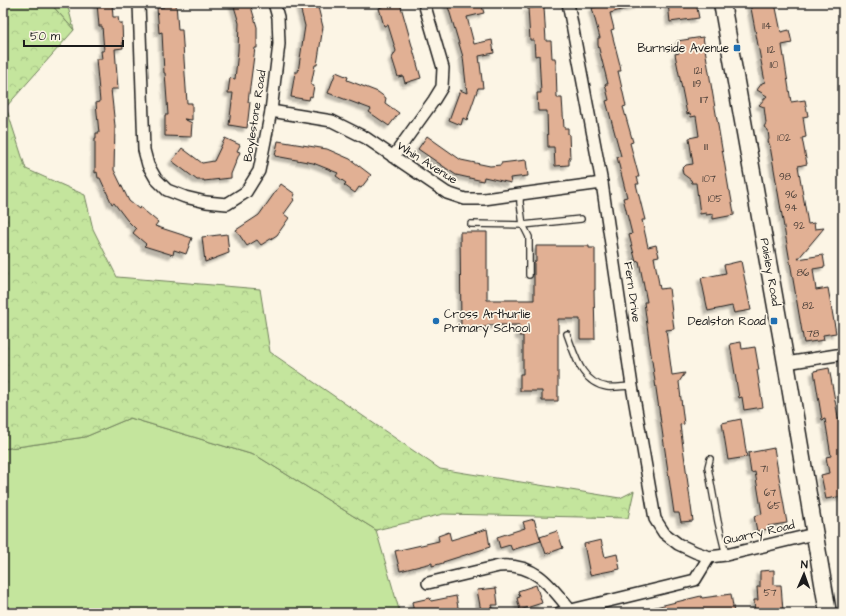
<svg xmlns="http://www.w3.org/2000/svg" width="846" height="616" font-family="'Architects Daughter',sans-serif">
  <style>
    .grass { fill: #c4e59d; stroke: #70805c }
    .forest { fill: url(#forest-crowns); stroke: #70805c }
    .building { fill: #e1b094; stroke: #1c1c1c; filter: url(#shadow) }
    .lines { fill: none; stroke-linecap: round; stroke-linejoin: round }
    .service-casing { stroke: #1c1c1c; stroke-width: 8 }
    .minor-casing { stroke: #1c1c1c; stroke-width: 14 }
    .secondary-casing { stroke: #1c1c1c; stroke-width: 19 }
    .service { stroke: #fcf5e5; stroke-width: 5.5 }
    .minor { stroke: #fcf5e5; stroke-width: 11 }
    .secondary { stroke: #fcf5e5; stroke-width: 16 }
    .poi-dot { fill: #1f6fb2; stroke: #fcf5e5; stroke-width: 1.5 }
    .labels { text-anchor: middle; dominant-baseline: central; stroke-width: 3.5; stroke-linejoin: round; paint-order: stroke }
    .number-label { font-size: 10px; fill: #4d413a }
    .poi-label { font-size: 12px; fill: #1c1c1c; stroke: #fcf5e5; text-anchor: end }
    .street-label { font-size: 12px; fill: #1c1c1c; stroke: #fcf5e5 }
  </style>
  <defs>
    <pattern id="forest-crowns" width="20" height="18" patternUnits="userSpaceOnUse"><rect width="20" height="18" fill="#c4e59d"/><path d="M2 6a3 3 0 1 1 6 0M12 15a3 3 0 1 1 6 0" fill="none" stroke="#a8c487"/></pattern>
    <filter id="shadow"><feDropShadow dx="-3.5" dy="3.5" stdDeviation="1" flood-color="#0004"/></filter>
  </defs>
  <rect width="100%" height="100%" fill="#fcf5e5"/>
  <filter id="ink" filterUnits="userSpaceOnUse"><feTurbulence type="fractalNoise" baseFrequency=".025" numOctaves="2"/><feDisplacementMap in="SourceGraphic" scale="8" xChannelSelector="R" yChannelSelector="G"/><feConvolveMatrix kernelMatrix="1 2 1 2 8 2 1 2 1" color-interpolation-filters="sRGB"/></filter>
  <g filter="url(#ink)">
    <!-- grass -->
    <g class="grass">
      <path d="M50,3H67L74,30Z"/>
      <path d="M130,418L257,456L376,530L400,613H3V449L85,437Z"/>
    </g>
    <!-- forest -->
    <path class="forest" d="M3,3H50L74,30L6,107L26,169L85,195L93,229L117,277L260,289L270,352L440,469L620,498L634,491L628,518L443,514L376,530L257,456L130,418L85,437L3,449Z"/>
    <!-- building -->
    <g class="building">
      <path d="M97,3H112L113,17H118L119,23H122L123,48L115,49L118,89H111L115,126L114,170L129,201L139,209L140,207L158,222L155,226L192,238L186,254L174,250L173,255L144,246L146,244L133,233L136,229L127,220L114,203L112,204L100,178H98L97,172L95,173V138H96V133H99L96,103L100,102L96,59H102L101,51H104L102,26H99Z"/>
      <path d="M163,3H176L178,30H182L187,103H192V120L184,119L192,123L191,137L165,136V115H168L165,73H164L162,32L159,33L157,8L164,7Z"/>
      <path d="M233,3H250L257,27V48H255L248,102H250L247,128L229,125L233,93H228L230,78L235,79L238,51L239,23Z"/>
      <path d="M299,3H317L323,27L317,65H315L311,85L314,86L312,97L310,96L309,100L291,97L295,72H298L305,26Z"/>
      <path d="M383,3H400L421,78L405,83L403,76L398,77L392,58L396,51L388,25L384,26L379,8L384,6Z"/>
      <path d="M447,3H481L484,13L467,17L474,44L492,40L494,53L479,56L483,88H478L467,120L463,118L461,125L449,120L460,90L467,93L463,57Z"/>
      <path d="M609,3H636V6L610,13L614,29L611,30L620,65L621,71H618L626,106L623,107L633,142L630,143L639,177H637L639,184H636L645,220H642L648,247L656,245L659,256L654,257L660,289L669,288L674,329L666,330L672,375L685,373L679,382L684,424L680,425L693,521L681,522L679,513H674L649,340L644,302H647L639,261L636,262L629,235L632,234L623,198L627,197L617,157L621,156L606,101L609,100L605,84H608L598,45V38H600L592,8Z"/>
      <path d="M668,3H696L699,18L670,22Z"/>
      <path d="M750,3H775L781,32L789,30L792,43L782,45L791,102L805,100L808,116L803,117L806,137L802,138L807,164L798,166L808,224L814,223L815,229L824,228L798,259L823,255L825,267L813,269L816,290L828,288L836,333L823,335L824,340L804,343L770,146L768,141L769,139L768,130L764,127L766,123L764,107L759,105L767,96L757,90L762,83L765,82Z"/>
      <path d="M544,7L546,41H551L552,58H555L556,64L557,98H562L564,128H568V134H569L570,158H569V165L555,166L554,147H548L547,111H538L537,93H541L539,55L535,56L534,40H530L528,8Z"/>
      <path d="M703,37L729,190L730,191L734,213V215L713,219V214L706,215V213L700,214L696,183H692L691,180L683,174L682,169L686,165L693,164L689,138L699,136L696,116L691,117L690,113L687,114L675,54L679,53L677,41Z"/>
      <path d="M336,72L348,77L347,80L378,92L386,98L385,103L399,113L389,126L369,112L371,109L328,93Z"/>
      <path d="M427,136L461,160L490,166L501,165V163L526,160L528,176L510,178L511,183L484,177L483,181L456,175L418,149Z"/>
      <path d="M225,138L240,145L237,151L240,152L231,174V178L204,181V180H197L172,161L182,148L202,163L214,161Z"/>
      <path d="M278,141L327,149L350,159L371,175L361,188L359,187L355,193L344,185L346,183L336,176L338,173L313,163L275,156Z"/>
      <path d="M281,184L295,194L293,199L294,200L284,214L289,218L277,235L261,245L257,240L247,246L236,230L259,215Z"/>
      <path d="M460,232H487V300H534V262L536,261V246H589V248H595V290H594L595,339H580V319H558V401H542V391H520V374H523V336H519V325H488V327H461Z"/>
      <path d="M227,234L229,253L205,262L202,237Z"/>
      <path d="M741,261L751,310L734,313L732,306L708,311L701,278L726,273L724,265Z"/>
      <path d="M741,342L742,349L755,347L759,370H757L763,407L744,410L742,397L739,398L730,344Z"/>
      <path d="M829,368L839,422L843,421V496L826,499L821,475L829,473L826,457L831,456L825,419L822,420L814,371Z"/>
      <path d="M741,419L747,457L728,460L722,423Z"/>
      <path d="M774,448L787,523L768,526L769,529L757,531L754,516L762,514L755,472L751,473L748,453Z"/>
      <path d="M534,519L541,541L512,550L510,545L500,548L497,537L525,528L523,522Z"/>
      <path d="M487,529L490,547L443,562V563L432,566V563L400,571L395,551L439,541L438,536L449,532L451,540Z"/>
      <path d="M557,531L563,548L546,554L540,537Z"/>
      <path d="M601,540L605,557L617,554L620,569L590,575L584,544Z"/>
      <path d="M774,570V585H781L783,611L755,613L754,600H758L757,587H760V571Z"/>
      <path d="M536,585L542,603L520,610L517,598L520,597L518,591Z"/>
      <path d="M496,588L498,605H492L493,609L481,611L477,590Z"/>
      <path d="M731,594L734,613H647V609L701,596L702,598Z"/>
      <path d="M456,596L459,613H414L412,602L430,598L431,601Z"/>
    </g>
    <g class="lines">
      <defs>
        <g id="service">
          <path d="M520,194V203L523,225L529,237V275"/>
          <path d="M471,224L523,225L581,219"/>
          <path d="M567,334C575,355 581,383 607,387C615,388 624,386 632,386"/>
          <path d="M710,459L708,467L718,522L726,555"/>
        </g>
        <g id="minor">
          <path d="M139,3L144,150L148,165L156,179L167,190L185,197L206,202L227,204L246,192L259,171L271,111L279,44L278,17L274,3"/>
          <path d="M568,3L602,183L632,386L655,519L664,533L678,544L695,552L709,557L726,555L814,534"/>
          <path d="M271,111L332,121L366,138L447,193L465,199H484L602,183"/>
          <path d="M393,157L434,100L442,87L443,68L424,3"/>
          <path d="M786,363L843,354"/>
          <path d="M428,583L499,566C535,563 550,585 570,610"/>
          <path d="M559,613L695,580L709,557"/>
        </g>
        <path id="secondary" d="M722,3L786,363L828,613"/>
      </defs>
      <!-- service casing -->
      <use href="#service" class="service-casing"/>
      <!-- minor casing -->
      <use href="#minor" class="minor-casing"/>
      <!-- secondary casing -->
      <use href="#secondary" class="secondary-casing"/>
      <!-- service -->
      <use href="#service" class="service"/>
      <!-- minor -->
      <use href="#minor" class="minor"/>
      <!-- secondary -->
      <use href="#secondary" class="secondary"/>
    </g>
  </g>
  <!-- markers -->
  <g class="poi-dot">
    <rect x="733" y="44" width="8" height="8" rx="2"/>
    <circle cx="436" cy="321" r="4"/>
    <rect x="770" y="317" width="8" height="8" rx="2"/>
  </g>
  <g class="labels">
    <!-- number labels -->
    <g class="number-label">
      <text x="767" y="26">114</text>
      <text x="771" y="50">112</text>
      <text x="774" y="65">110</text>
      <text x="698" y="71">121</text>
      <text x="697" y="84">119</text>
      <text x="704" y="100">117</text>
      <text x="784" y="138">102</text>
      <text x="706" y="147">111</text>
      <text x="785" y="177">98</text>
      <text x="709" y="179">107</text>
      <text x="791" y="195">96</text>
      <text x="715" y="199">105</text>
      <text x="791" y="208">94</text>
      <text x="799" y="226">92</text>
      <text x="803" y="273">86</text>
      <text x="808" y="306">82</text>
      <text x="813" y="334">78</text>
      <text x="764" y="469">71</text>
      <text x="770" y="493">67</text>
      <text x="774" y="506">65</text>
      <text x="770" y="593">57</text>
    </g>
    <!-- poi labels -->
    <g class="poi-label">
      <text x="729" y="48">Burnside Avenue</text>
      <text x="444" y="314" text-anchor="start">Cross Arthurlie<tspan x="444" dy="14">Primary School</tspan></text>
      <text x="766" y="321">Dealston Road</text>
    </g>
    <!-- street labels -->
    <g class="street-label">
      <text transform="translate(255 116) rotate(-81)">Boylestone Road</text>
      <text transform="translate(427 163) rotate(32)">Whin Avenue</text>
      <text transform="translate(770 272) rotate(80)">Paisley Road</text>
      <text transform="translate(632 292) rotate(82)">Fern Drive</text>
      <text transform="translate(759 533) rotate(-13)">Quarry Road</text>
    </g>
  </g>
  <!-- margin -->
  <rect width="846" height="616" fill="none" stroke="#fcf5e5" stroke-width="16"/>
  <rect x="8" y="8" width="830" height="600" fill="none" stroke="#1c1c1c" stroke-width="1.5" filter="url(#ink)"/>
  <!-- north arrow -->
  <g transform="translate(804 574) rotate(2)" stroke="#fcf5e5" stroke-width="3" paint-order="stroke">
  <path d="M0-3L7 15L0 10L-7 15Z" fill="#1c1c1c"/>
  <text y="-6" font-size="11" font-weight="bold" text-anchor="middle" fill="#1c1c1c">N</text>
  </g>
  <!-- scale -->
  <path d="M24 40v6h99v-6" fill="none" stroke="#1c1c1c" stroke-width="2"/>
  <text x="30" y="40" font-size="12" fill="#1c1c1c" stroke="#fcf5e5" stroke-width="3" paint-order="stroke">50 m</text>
</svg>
